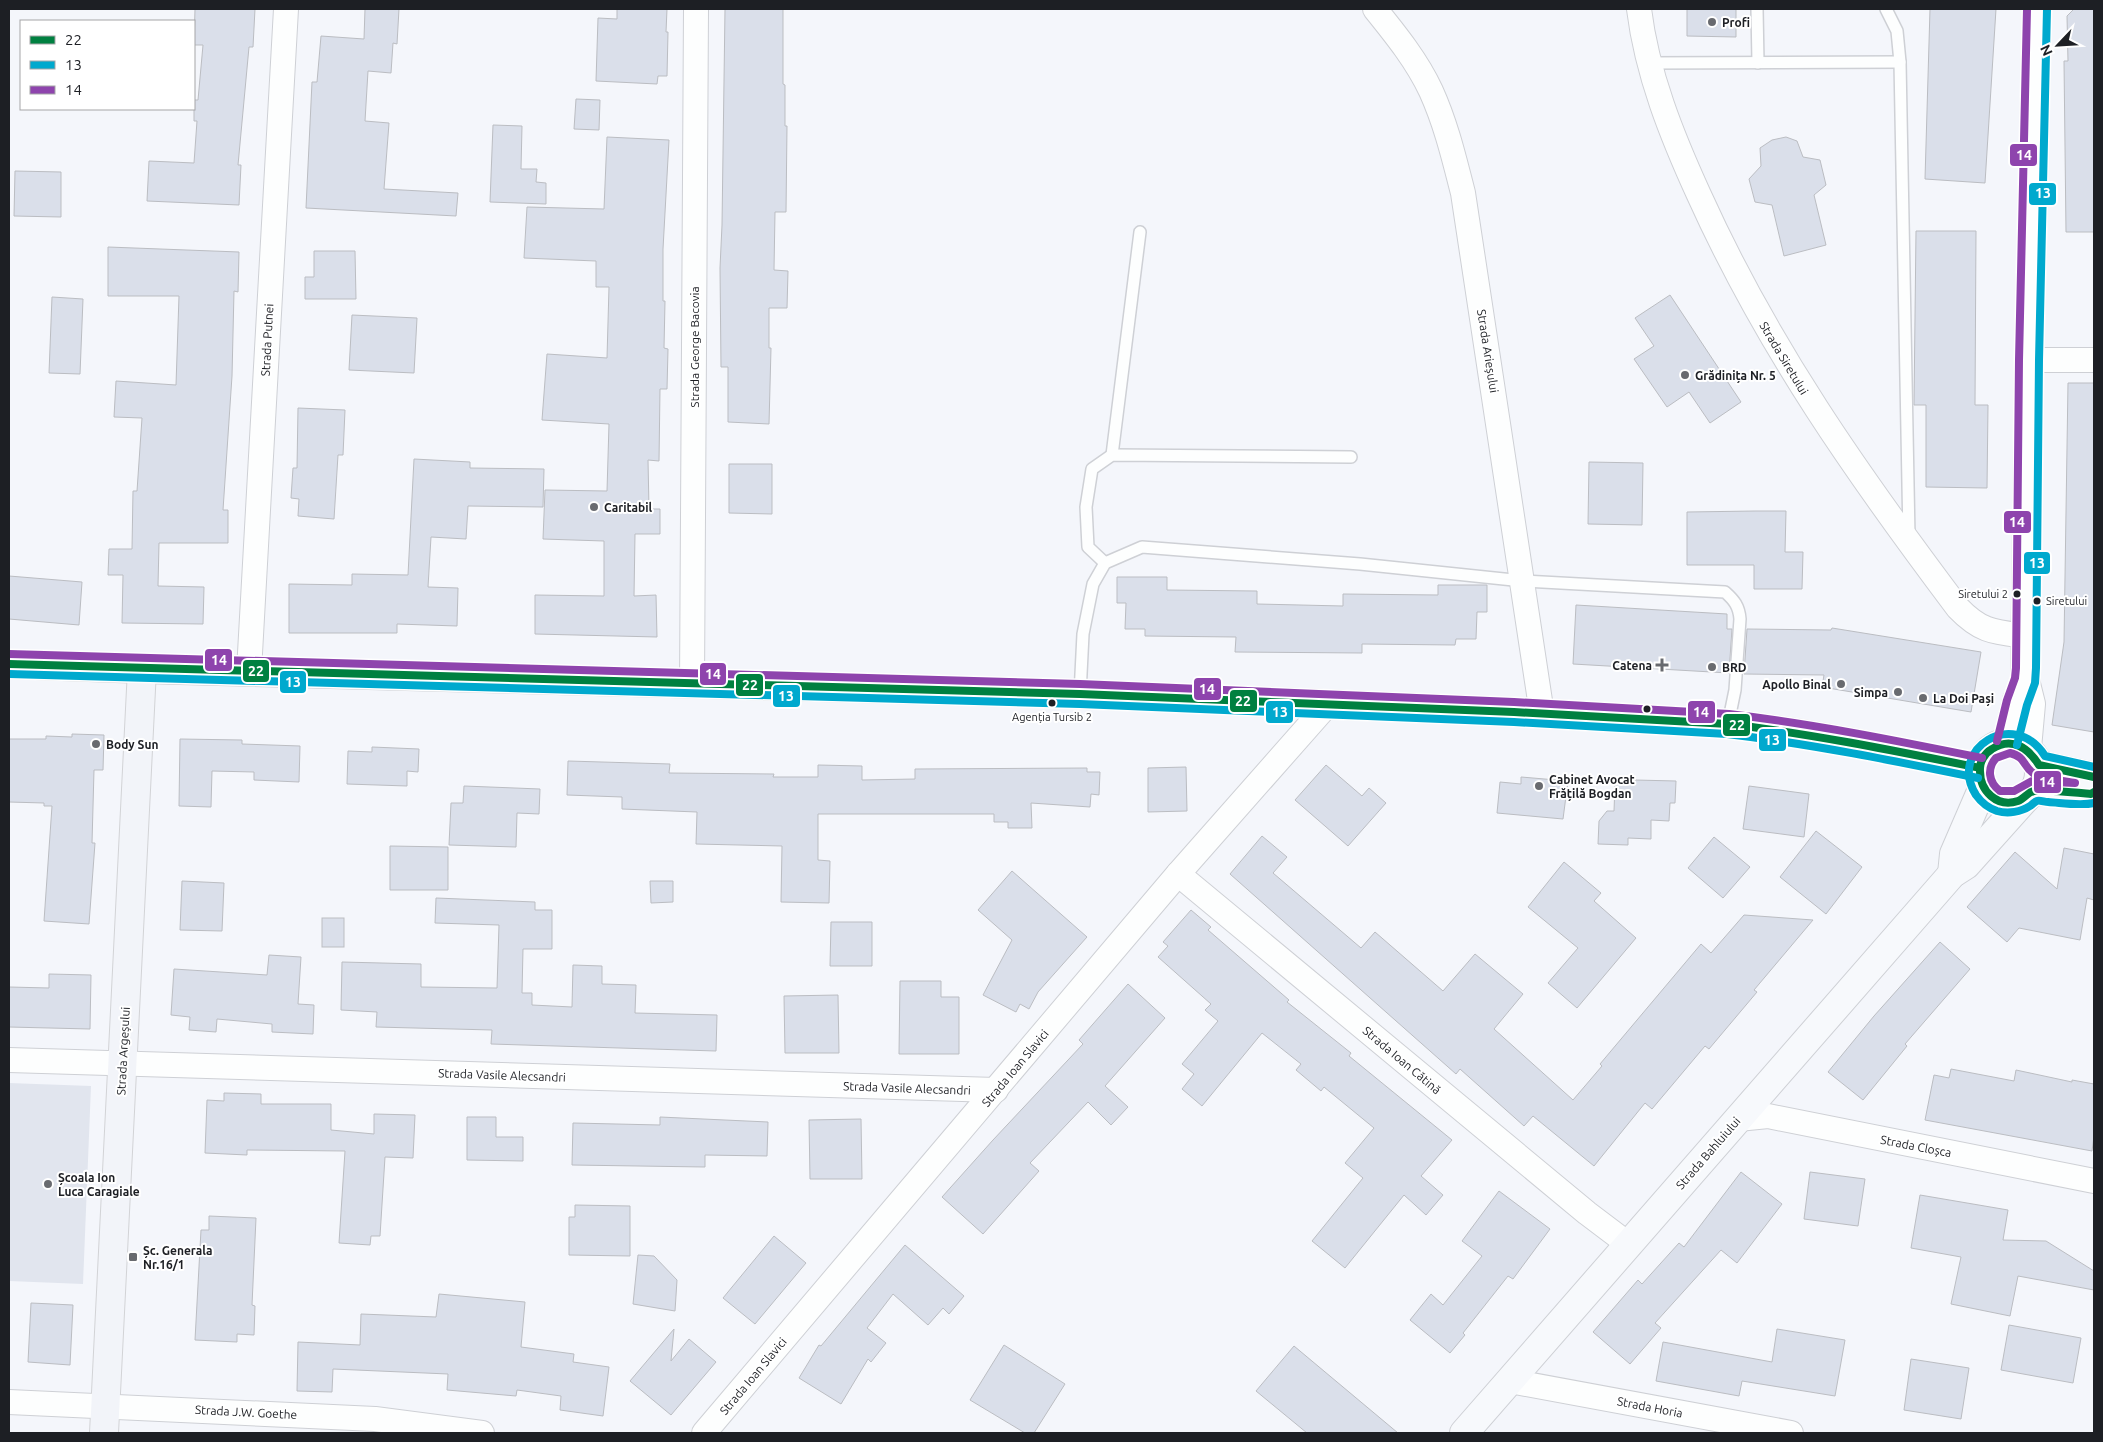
<svg xmlns="http://www.w3.org/2000/svg" width="2103" height="1442" font-family="Ubuntu,sans-serif">
  <style>
    .built { fill: #e1e5ee }
    .building { fill: #dadfea; stroke: #bbbdc2 }
    .lines { fill: none; stroke-linecap: round; stroke-linejoin: round }
    .service-casing { stroke: #ced0d5; stroke-width: 14 }
    .minor-casing { stroke: #ced0d5; stroke-width: 26 }
    .tertiary-casing { stroke: #ced0d5; stroke-width: 30 }
    .secondary-casing { stroke: #ced0d5; stroke-width: 30 }
    .primary-casing { stroke: #d2d3d6; stroke-width: 30 }
    .service { stroke: #fdfefe; stroke-width: 11 }
    .minor { stroke: #fdfefe; stroke-width: 24 }
    .tertiary { stroke: #fdfefe; stroke-width: 28 }
    .secondary { stroke: #f7f9fc; stroke-width: 28 }
    .primary { stroke: #f2f4f9; stroke-width: 28 }
    .bus-1-casing { stroke: #fff; stroke-width: 11 }
    .bus-2-casing { stroke: #fff; stroke-width: 11 }
    .bus-3-casing { stroke: #fff; stroke-width: 11 }
    .bus-1 { stroke: #008040; stroke-width: 8 }
    .bus-2 { stroke: #00a9ce; stroke-width: 8 }
    .bus-3 { stroke: #8e44ad; stroke-width: 8 }
    .poi-dot { fill: #686a6f; stroke: #fff; stroke-width: 2 }
    .bus-dot { fill: #1d1f24; stroke: #fff; stroke-width: 2 }
    .labels { text-anchor: middle; dominant-baseline: central; stroke-width: 4; stroke-linejoin: round; paint-order: stroke }
    .bus-label { font-size: 11px; fill: #1d1f24; stroke: #fff; text-anchor: end }
    .poi-label { font-size: 12px; font-weight: bold; fill: #1d1f24; stroke: #fff; text-anchor: start }
    .street-label { font-size: 12px; fill: #1d1f24; stroke: #fff }
    .line-badge { stroke: #fff; stroke-width: 2 }
    .badge-label { font-size: 14px; text-anchor: middle; font-weight: bold; fill: #fff }
  </style>
  <rect width="100%" height="100%" fill="#f4f6fb"/>
  <!-- built -->
  <path class="built" d="M9,1083L91,1086L83,1284L9,1281Z"/>
  <!-- building -->
  <g class="building">
    <path d="M195,9H255L253,47H249L238,165H241L239,205L147,201L149,161L194,163L197,121H194V100H198L203,45H194Z"/>
    <path d="M365,9H399L397,44L393,43L391,73L368,71L365,121L389,123L384,189L458,193L456,216L306,208L312,82H317L321,36L364,39Z"/>
    <path d="M617,9H667L666,32H668L667,76H658L657,84L596,81L598,18L617,19Z"/>
    <path d="M725,9H783V84L785,85V126H787L786,212H775L774,270L788,271L787,308H769V348H771L769,424L728,422V367H721L720,268L722,225Z"/>
    <path d="M1687,9H1736V37L1687,36Z"/>
    <path d="M1930,9H1996L1985,183L1925,179Z"/>
    <path d="M2074,9H2094V232H2066L2064,61H2068L2067,16Z"/>
    <path d="M576,99L600,100L599,130L574,129Z"/>
    <path d="M493,125L522,126L521,169H537L536,182L546,183V204L490,202Z"/>
    <path d="M607,137L669,140L663,249V301H665L664,348L668,349L667,389H660L659,461L648,460L649,509H660V534H635L634,596L656,595L657,637L535,634V595L604,596V541L543,539L545,490L607,491L609,424L542,420L547,354L607,358L609,287H596V261L524,258L527,207L604,209Z"/>
    <path d="M1786,137L1797,141L1803,157L1820,160L1826,185L1814,195L1826,245L1784,256L1772,205L1755,202L1749,179L1761,166L1760,148L1772,140Z"/>
    <path d="M15,171L61,172V217L14,216Z"/>
    <path d="M1916,231H1976L1975,405H1988L1987,488L1926,487V405H1914Z"/>
    <path d="M108,247L239,252L238,292L234,291L232,376L223,510H228V543H159L158,586L204,587L203,624L122,623L123,575H108L109,549H132L133,491H137L142,418L114,417L116,381L176,385L179,296H108Z"/>
    <path d="M314,251H355L356,299H305V277H314Z"/>
    <path d="M1670,295L1741,402L1710,423L1689,392L1667,407L1634,359L1654,346L1635,318Z"/>
    <path d="M52,297L83,299L80,374L49,373Z"/>
    <path d="M352,315L417,318L414,373L349,370Z"/>
    <path d="M2068,383H2094V732L2052,725L2064,642Z"/>
    <path d="M298,408L345,410L343,455H338L334,519L298,516L299,499L291,498L293,468H297Z"/>
    <path d="M414,459L470,462V468L544,469L543,507L468,506L466,539L431,537L428,587L458,588L457,626L397,624V633H289V584L352,585V574L408,575Z"/>
    <path d="M1589,462L1643,463L1642,525L1588,524Z"/>
    <path d="M729,464H772V514L729,513Z"/>
    <path d="M1755,511H1786L1785,552H1803L1802,589H1754V565H1687V512Z"/>
    <path d="M9,576L82,582L79,625L9,619Z"/>
    <path d="M1117,577H1167V590L1257,591V604L1343,606V594L1438,595V585H1487V612H1477L1476,639H1456L1455,645L1362,644V653L1235,652L1236,637L1145,636V629H1125L1126,603H1117Z"/>
    <path d="M1576,605L1727,614V629H1732L1729,673L1573,664Z"/>
    <path d="M1832,628L1981,652L1971,712L1822,687L1824,675L1744,674L1747,629L1831,630Z"/>
    <path d="M72,734L104,735L103,770H94L92,843H95L89,924L44,921L52,806H44V803L9,802V739H46V736L72,737Z"/>
    <path d="M180,739L242,740V744L300,746L299,782L254,780V772L212,771L211,807L179,806Z"/>
    <path d="M372,747L419,749L418,772L407,771V786L347,784L348,751L372,752Z"/>
    <path d="M568,761L670,764L669,773L774,774L773,777H818V765L862,766V780L915,779V769L1087,768V772H1100L1099,795L1091,794L1090,807L1031,803L1032,828H1008V822H994V814H818V860L830,861L829,903L781,902L782,846L696,844L697,812L622,809V797L567,795Z"/>
    <path d="M1326,765L1362,796L1369,788L1386,803L1348,846L1295,800Z"/>
    <path d="M1186,767L1187,811L1148,812V768Z"/>
    <path d="M1521,777L1568,781L1563,819L1497,813L1500,782L1521,784Z"/>
    <path d="M1635,780L1676,781L1675,803H1670L1669,821L1651,820V839L1628,838V845L1598,844L1599,821L1607,811H1614L1615,784H1634Z"/>
    <path d="M464,786L540,789L539,814L517,813L516,847L449,845L451,803H463Z"/>
    <path d="M1749,786L1809,794L1804,837L1743,829Z"/>
    <path d="M1816,831L1862,867L1826,914L1780,877Z"/>
    <path d="M1262,836L1287,857L1273,873L1361,948L1375,932L1443,991L1475,954L1523,994L1494,1029L1573,1100L1602,1066L1600,1064L1701,944L1711,953L1744,915L1813,920L1754,990L1757,992L1709,1049L1705,1046L1652,1109L1645,1103L1594,1166L1533,1116L1524,1126L1460,1069L1456,1074L1230,874Z"/>
    <path d="M1714,837L1750,867L1723,898L1688,868Z"/>
    <path d="M390,846L448,847V890H390Z"/>
    <path d="M2064,848L2094,854V900L2087,898L2080,940L2019,928L2007,942L1967,907L2015,852L2057,889Z"/>
    <path d="M1564,862L1601,893L1594,901L1636,938L1577,1008L1548,983L1578,948L1528,907Z"/>
    <path d="M1012,871L1087,937L1038,992L1029,1009L1020,1004L1016,1012L983,995L1012,940L978,910Z"/>
    <path d="M182,881L224,883L222,931L180,930Z"/>
    <path d="M650,881H673V902L651,903Z"/>
    <path d="M436,898L535,902V910H552V949H523L522,993H532V1005L572,1007L573,965L602,966V984L636,985L635,1013L717,1015L716,1051L491,1044L492,1030L376,1027L377,1012L341,1010L342,962L421,964V987L497,988L499,925L435,923Z"/>
    <path d="M1191,910L1211,927L1208,930L1289,1000L1287,1002L1351,1053L1349,1056L1452,1140L1421,1176L1443,1195L1426,1215L1404,1195L1345,1268L1312,1241L1363,1178L1345,1163L1374,1128L1324,1087L1321,1091L1296,1070L1301,1064L1262,1033L1202,1106L1182,1089L1194,1074L1182,1064L1218,1021L1205,1010L1211,1004L1158,957L1168,946L1163,942Z"/>
    <rect x="322" y="918" width="22" height="29"/>
    <path d="M831,922H872V966H830Z"/>
    <path d="M1940,942L1970,969L1905,1044L1907,1046L1863,1100L1828,1072L1874,1016Z"/>
    <path d="M269,955L301,957L298,1004L314,1005L313,1034L272,1032V1024L217,1019L216,1032L189,1030L190,1017L171,1015L174,969L267,975Z"/>
    <path d="M49,974L91,975L90,1029L9,1027V987L49,988Z"/>
    <path d="M900,981H941V997H959V1054H899Z"/>
    <path d="M1128,984L1165,1018L1105,1086L1128,1107L1111,1125L1088,1102L1030,1163L1039,1171L983,1234L942,1197L993,1140L1083,1044L1079,1040Z"/>
    <path d="M838,995L839,1053H785L784,996Z"/>
    <path d="M1951,1069L2014,1081L2016,1070L2072,1082V1080L2094,1084V1136L2092,1151L1925,1120L1934,1075L1949,1078Z"/>
    <path d="M224,1093L261,1094V1104H331V1130L374,1134V1114L415,1115L413,1158L385,1157L380,1236H371L370,1245L339,1243L345,1151L247,1150V1155L205,1153L207,1100L224,1101Z"/>
    <path d="M467,1117H496V1137H523V1161L467,1160Z"/>
    <path d="M660,1117L768,1122L767,1156L705,1155V1167L572,1165L573,1123L660,1125Z"/>
    <path d="M861,1119L862,1179H810L809,1120Z"/>
    <path d="M1741,1172L1782,1204L1737,1263L1721,1250L1655,1323L1661,1328L1630,1364L1593,1332L1638,1280L1642,1284L1679,1243L1684,1247Z"/>
    <path d="M1810,1172L1865,1179L1858,1226L1804,1219Z"/>
    <path d="M1499,1191L1550,1229L1513,1279L1508,1276L1463,1333L1465,1335L1450,1353L1410,1320L1431,1294L1443,1305L1482,1256L1462,1241Z"/>
    <path d="M1920,1195L2008,1210L2003,1240L2046,1241L2094,1271V1290L2018,1276L2010,1316L1951,1304L1961,1257L1911,1248Z"/>
    <path d="M575,1205L630,1206V1256L569,1255V1217H575Z"/>
    <path d="M209,1216L256,1218L252,1305L255,1306L254,1335L237,1334V1342L195,1340L201,1230H209Z"/>
    <path d="M774,1236L806,1263L755,1324L723,1298Z"/>
    <path d="M905,1245L964,1296L949,1314L943,1308L928,1325L893,1294L867,1328L886,1343L871,1362L868,1359L841,1404L799,1378L819,1345L821,1346Z"/>
    <path d="M638,1255L654,1256L677,1280L675,1311L633,1304Z"/>
    <path d="M439,1294L525,1302L521,1347L574,1354L573,1362L609,1367L603,1416L560,1410L561,1396L517,1390L516,1396L447,1390L448,1374L333,1369L332,1392L297,1391L298,1342L360,1345L361,1314L436,1317Z"/>
    <path d="M31,1303L73,1305L70,1365L28,1362Z"/>
    <path d="M2009,1325L2081,1338L2073,1383L2001,1370Z"/>
    <path d="M674,1329L671,1361L689,1339L716,1362L671,1415L630,1381Z"/>
    <path d="M1777,1329L1845,1340L1835,1396L1742,1381L1739,1396L1656,1381L1663,1342L1772,1362Z"/>
    <path d="M1004,1345L1065,1384L1034,1433H1025L970,1400Z"/>
    <path d="M1294,1346L1398,1433H1307L1256,1391Z"/>
    <path d="M1911,1359L1969,1368L1961,1419L1904,1410Z"/>
  </g>
  <g class="lines">
    <defs>
      <g id="service">
        <path d="M1757,9L1758,63"/>
        <path d="M1886,9L1897,31L1900,62L1909,537"/>
        <path d="M1649,63L1900,62"/>
        <path d="M1112,455L1140,232"/>
        <path d="M1105,563L1088,547L1086,507L1092,469L1112,455L1351,457"/>
        <path d="M1080,694L1083,634L1093,584L1105,563L1142,547L1360,564L1523,581L1725,592C1734,600 1739,606 1740,619L1735,690L1728,724"/>
      </g>
      <g id="minor">
        <path d="M1375,9C1396,35 1417,61 1431,91C1446,124 1454,158 1463,193L1542,714"/>
        <path d="M1639,9C1647,74 1672,136 1699,195C1768,348 1858,475 1958,608C1981,632 1994,632 2026,636"/>
        <path d="M2029,360H2094"/>
        <path d="M249,671L286,9"/>
        <path d="M692,685L696,9"/>
        <path d="M1178,874L1587,1213L1628,1244"/>
        <path d="M9,1060L996,1090"/>
        <path d="M1738,1119L1768,1116L2094,1181"/>
        <path d="M1510,1381L1791,1433"/>
        <path d="M9,1402L375,1419L482,1433"/>
        <path d="M704,1433L1178,874L1328,704"/>
      </g>
      <g id="tertiary">
        <path d="M2007,743L2017,700"/>
        <path d="M2027,748L2031,704L2025,680L2029,360L2037,9"/>
      </g>
      <g id="secondary">
        <path d="M142,669L1080,694L1514,712L1728,724C1813,733 1896,751 1980,768"/>
        <circle cx="2009" cy="773" r="30"/>
        <path d="M2039,765L2094,777"/>
        <path d="M2033,791L2091,794L2094,792"/>
        <path d="M1952,874L1954,854L1983,787"/>
        <path d="M1464,1433L1952,874L1966,865L2026,798"/>
      </g>
      <path id="primary" d="M9,664L142,669L104,1433"/>
    </defs>
    <!-- service casing -->
    <use href="#service" class="service-casing"/>
    <!-- minor casing -->
    <use href="#minor" class="minor-casing"/>
    <!-- tertiary casing -->
    <use href="#tertiary" class="tertiary-casing"/>
    <!-- secondary casing -->
    <use href="#secondary" class="secondary-casing"/>
    <!-- primary casing -->
    <use href="#primary" class="primary-casing"/>
    <!-- service -->
    <use href="#service" class="service"/>
    <!-- minor -->
    <use href="#minor" class="minor"/>
    <!-- tertiary -->
    <use href="#tertiary" class="tertiary"/>
    <!-- secondary -->
    <use href="#secondary" class="secondary"/>
    <!-- primary -->
    <use href="#primary" class="primary"/>
    <defs>
      <g id="bus-1">
        <path d="M9,664L1080,694L1514,712L1728,724C1813,734 1896,751 1980,768"/>
        <path d="M2094,777L2039,765C2028,748 2012,736 1992,749C1985,753 1979,762 1980,771C1980,791 1997,808 2018,801C2024,799 2028,792 2034,791C2042,789 2080,793 2091,794L2094,792"/>
      </g>
      <g id="bus-2">
        <path d="M9,674L1080,704L1514,722L1727,734C1812,744 1895,761 1978,778"/>
        <path d="M2017,745L2027,705L2035,683L2036,668L2039,360L2047,9"/>
        <path d="M2094,767L2045,756C2014,707 1947,749 1976,795C1981,802 1988,808 1997,811C2008,814 2021,812 2030,806C2033,804 2034,802 2037,801C2039,800 2045,802 2048,802C2063,803 2080,806 2094,803"/>
      </g>
      <g id="bus-3">
        <path d="M9,654L1080,684L1514,702L1729,714C1814,724 1898,741 1982,758"/>
        <path d="M1997,741L2007,700L2015,678L2016,668L2019,360L2027,9"/>
        <path d="M2010,753C2026,757 2022,765 2033,773C2041,779 2065,781 2075,783L2032,781L2014,791H2000C1988,782 1987,768 1996,758Z"/>
      </g>
    </defs>
    <!-- bus-1 casing -->
    <use href="#bus-1" class="bus-1-casing"/>
    <!-- bus-2 casing -->
    <use href="#bus-2" class="bus-2-casing"/>
    <!-- bus-3 casing -->
    <use href="#bus-3" class="bus-3-casing"/>
    <!-- bus-1 -->
    <use href="#bus-1" class="bus-1"/>
    <!-- bus-2 -->
    <use href="#bus-2" class="bus-2"/>
    <!-- bus-3 -->
    <use href="#bus-3" class="bus-3"/>
  </g>
  <!-- markers -->
  <g class="poi-dot">
    <circle cx="1712" cy="22" r="5"/>
    <circle cx="1685" cy="375" r="5"/>
    <circle cx="594" cy="507" r="5"/>
    <path d="M1659.5 657.5h5v5h5v5h-5v5h-5v-5h-5v-5h5z"/>
    <circle cx="1712" cy="667" r="5"/>
    <circle cx="1841" cy="684" r="5"/>
    <circle cx="1898" cy="692" r="5"/>
    <circle cx="1923" cy="698" r="5"/>
    <circle cx="96" cy="744" r="5"/>
    <circle cx="1539" cy="786" r="5"/>
    <circle cx="48" cy="1184" r="5"/>
    <rect x="128" y="1252" width="10" height="10" rx="2.5"/>
  </g>
  <g class="bus-dot">
    <circle cx="2017" cy="594" r="4.5"/>
    <circle cx="2037" cy="601" r="4.5"/>
    <circle cx="1052" cy="703" r="4.5"/>
    <circle cx="1647" cy="709" r="4.5"/>
  </g>
  <g class="labels">
    <!-- bus labels -->
    <g class="bus-label">
      <text x="2008" y="594">Siretului 2</text>
      <text x="2046" y="601" text-anchor="start">Siretului</text>
      <text x="1052" y="717" text-anchor="middle">Agenția Tursib 2</text>
    </g>
    <!-- poi labels -->
    <g class="poi-label">
      <text x="1722" y="22">Profi</text>
      <text x="1695" y="375">Grădinița Nr. 5</text>
      <text x="604" y="507">Caritabil</text>
      <text x="1652" y="665" text-anchor="end">Catena</text>
      <text x="1722" y="667">BRD</text>
      <text x="1831" y="684" text-anchor="end">Apollo Binal</text>
      <text x="1888" y="692" text-anchor="end">Simpa</text>
      <text x="1933" y="698">La Doi Pași</text>
      <text x="106" y="744">Body Sun</text>
      <text x="1549" y="779">Cabinet Avocat<tspan x="1549" dy="14">Frățilă Bogdan</tspan></text>
      <text x="58" y="1177">Școala Ion<tspan x="58" dy="14">Luca Caragiale</tspan></text>
      <text x="143" y="1250">Șc. Generala<tspan x="143" dy="14">Nr.16/1</tspan></text>
    </g>
    <!-- street labels -->
    <g class="street-label">
      <text transform="translate(267 340) rotate(-87)">Strada Putnei</text>
      <text transform="translate(694 347) rotate(-90)">Strada George Bacovia</text>
      <text transform="translate(1488 351) rotate(81)">Strada Arieșului</text>
      <text transform="translate(1784 358) rotate(59)">Strada Siretului</text>
      <text transform="translate(123 1051) rotate(-87)">Strada Argeșului</text>
      <text transform="translate(1402 1060) rotate(40)">Strada Ioan Cătină</text>
      <text transform="translate(1015 1068) rotate(-50)">Strada Ioan Slavici</text>
      <text transform="translate(502 1075) rotate(2)">Strada Vasile Alecsandri</text>
      <text transform="translate(907 1088) rotate(2)">Strada Vasile Alecsandri</text>
      <text transform="translate(1916 1146) rotate(11)">Strada Cloșca</text>
      <text transform="translate(1708 1153) rotate(-49)">Strada Bahluiului</text>
      <text transform="translate(753 1376) rotate(-50)">Strada Ioan Slavici</text>
      <text transform="translate(1650 1407) rotate(11)">Strada Horia</text>
      <text transform="translate(246 1412) rotate(3)">Strada J.W. Goethe</text>
    </g>
  </g>
  <g class="line-badge">
    <rect x="2009" y="143" width="29" height="24" rx="5" fill="#8e44ad"/>
    <rect x="2028" y="182" width="29" height="24" rx="5" fill="#00a9ce"/>
    <rect x="2003" y="510" width="29" height="24" rx="5" fill="#8e44ad"/>
    <rect x="2023" y="551" width="28" height="24" rx="5" fill="#00a9ce"/>
    <rect x="204" y="648" width="29" height="24" rx="5" fill="#8e44ad"/>
    <rect x="242" y="659" width="28" height="24" rx="5" fill="#008040"/>
    <rect x="699" y="662" width="28" height="24" rx="5" fill="#8e44ad"/>
    <rect x="279" y="670" width="28" height="24" rx="5" fill="#00a9ce"/>
    <rect x="735" y="673" width="29" height="24" rx="5" fill="#008040"/>
    <rect x="1193" y="677" width="29" height="24" rx="5" fill="#8e44ad"/>
    <rect x="772" y="684" width="29" height="24" rx="5" fill="#00a9ce"/>
    <rect x="1229" y="689" width="29" height="24" rx="5" fill="#008040"/>
    <rect x="1265" y="700" width="29" height="24" rx="5" fill="#00a9ce"/>
    <rect x="1687" y="700" width="29" height="24" rx="5" fill="#8e44ad"/>
    <rect x="1722" y="713" width="29" height="24" rx="5" fill="#008040"/>
    <rect x="1758" y="728" width="29" height="24" rx="5" fill="#00a9ce"/>
    <rect x="2033" y="770" width="29" height="24" rx="5" fill="#8e44ad"/>
  </g>
  <g class="badge-label">
    <text x="2024" y="160">14</text>
    <text x="2043" y="198">13</text>
    <text x="2017" y="527">14</text>
    <text x="2037" y="568">13</text>
    <text x="219" y="665">14</text>
    <text x="256" y="676">22</text>
    <text x="713" y="679">14</text>
    <text x="293" y="687">13</text>
    <text x="750" y="690">22</text>
    <text x="1207" y="694">14</text>
    <text x="786" y="701">13</text>
    <text x="1243" y="706">22</text>
    <text x="1280" y="717">13</text>
    <text x="1701" y="717">14</text>
    <text x="1737" y="730">22</text>
    <text x="1772" y="745">13</text>
    <text x="2047" y="787">14</text>
  </g>
  <!-- border -->
  <rect width="2103" height="1442" fill="none" stroke="#1d1f24" stroke-width="20"/>
  <!-- legend -->
  <rect x="20" y="20" width="175" height="90" fill="#ffffff" stroke="#a5a5a7"/>
  <rect x="30" y="36" width="25" height="8" fill="#008040" stroke="#a5a5a7"/>
  <text x="65" y="45" font-size="15" fill="#1d1f24">22</text>
  <rect x="30" y="61" width="25" height="8" fill="#00a9ce" stroke="#a5a5a7"/>
  <text x="65" y="70" font-size="15" fill="#1d1f24">13</text>
  <rect x="30" y="86" width="25" height="8" fill="#8e44ad" stroke="#a5a5a7"/>
  <text x="65" y="95" font-size="15" fill="#1d1f24">14</text>
  <!-- north arrow -->
  <g transform="translate(2058 45) rotate(245)" stroke="#ffffff" stroke-width="4" paint-order="stroke">
  <path d="M0-4L9 19L0 12L-9 19Z" fill="#1d1f24"/>
  <text y="-8" font-size="14" font-weight="bold" text-anchor="middle" fill="#1d1f24">N</text>
  </g>
</svg>
